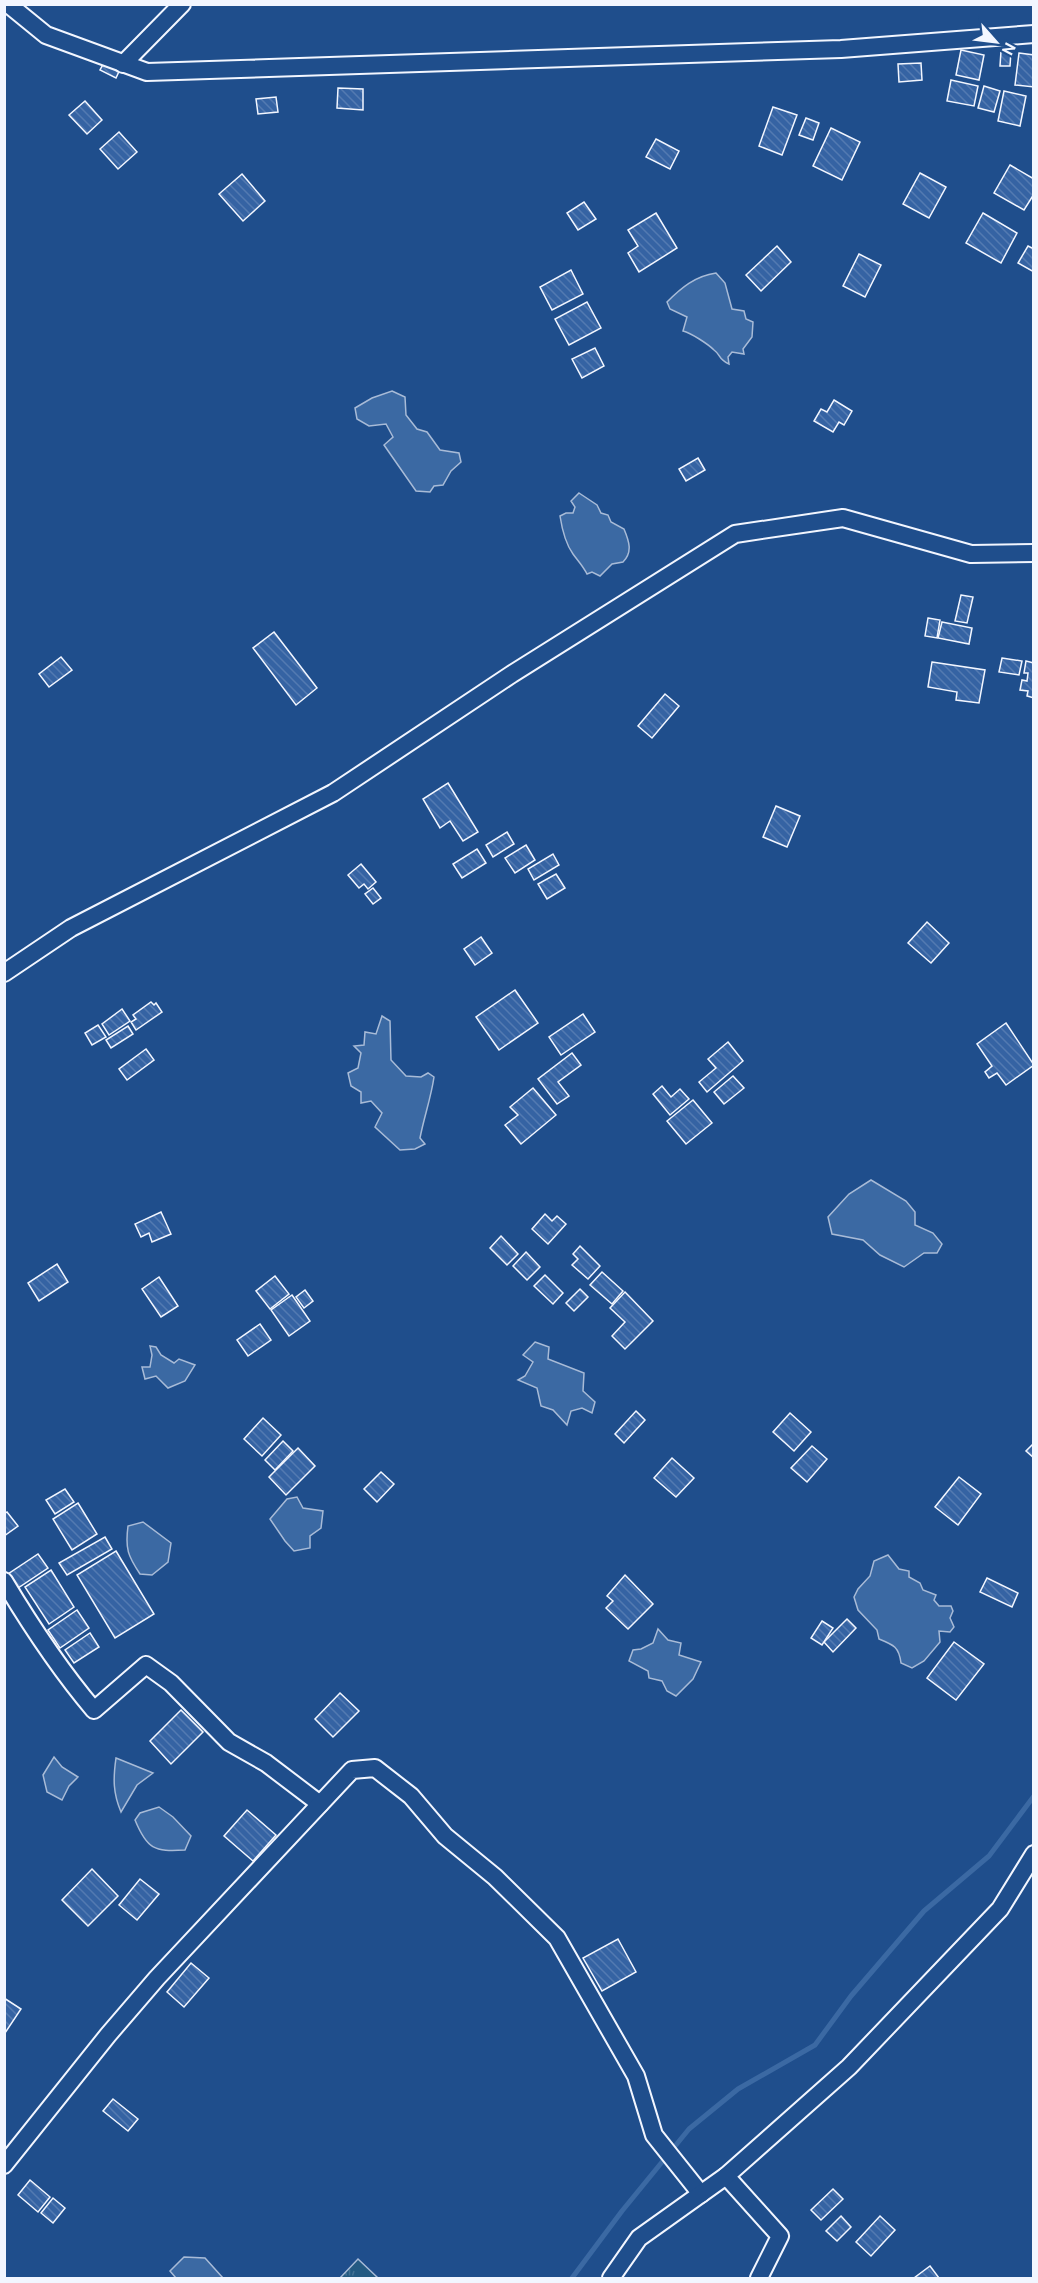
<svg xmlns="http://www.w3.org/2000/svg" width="1038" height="2283" font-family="Cabin,sans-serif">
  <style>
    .grass { fill: url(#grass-tufts); stroke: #a8bbd7; stroke-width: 1.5 }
    .water { fill: #3b69a3; stroke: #a8bbd7; stroke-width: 1.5 }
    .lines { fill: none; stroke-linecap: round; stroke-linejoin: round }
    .stream { stroke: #3b69a3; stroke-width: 5 }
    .building { fill: url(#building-back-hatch); stroke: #f2f6ff; stroke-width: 1.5 }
    .minor-casing { stroke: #f2f6ff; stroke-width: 20 }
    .minor { stroke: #1f4e8c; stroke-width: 16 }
  </style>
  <defs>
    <pattern id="grass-tufts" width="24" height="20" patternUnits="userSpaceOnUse" patternTransform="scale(1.5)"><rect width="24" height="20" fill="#245a82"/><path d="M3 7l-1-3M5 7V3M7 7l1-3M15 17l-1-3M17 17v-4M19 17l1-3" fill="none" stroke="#447295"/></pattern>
    <pattern id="building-back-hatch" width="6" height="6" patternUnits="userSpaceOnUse" patternTransform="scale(1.5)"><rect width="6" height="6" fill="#3563a3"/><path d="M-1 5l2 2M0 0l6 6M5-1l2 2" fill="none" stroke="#537ab1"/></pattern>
  </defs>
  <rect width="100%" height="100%" fill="#1f4e8c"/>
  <!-- grass -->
  <path class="grass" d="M358,2259L378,2278H340Z"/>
  <!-- water -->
  <g class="water">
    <path d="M716,273L725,283L732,309L744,311L746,319L753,322L752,337L743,349L744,354L732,352L728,357L729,364C717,358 722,356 714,350C708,344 691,333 683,331L687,317L670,309L667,302C681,288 695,276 716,273Z"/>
    <path d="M392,391L405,397L406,415L417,429L427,432L440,450L459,453L461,462L451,471L443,485L434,486L430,492L416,491L384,445L393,437L386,424L369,426L357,419L355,408L372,398Z"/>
    <path d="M579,493L597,505L601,513L608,515L611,522L624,529C629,541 633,552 623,562L612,564L600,576L592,572L587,574C583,566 578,561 573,554C565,543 562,529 560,516L566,513H573L575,507L571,501Z"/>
    <path d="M382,1016L390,1021L391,1060L406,1076L421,1077L428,1073L434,1077C431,1098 424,1117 420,1138L425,1144L415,1149L400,1150L375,1127L382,1113L371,1101L361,1103V1092L351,1086L348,1073L358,1068L361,1053L354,1046L364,1045L365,1032L376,1034Z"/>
    <path d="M871,1180L906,1201L915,1212V1225L933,1233L942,1244L937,1253H924L904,1267L880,1255L863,1240L832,1234L828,1217L849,1194Z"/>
    <path d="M535,1342L549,1347L548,1359L584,1373L583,1391L595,1402L592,1413L582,1408L571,1411L567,1425L553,1410L541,1406L537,1388L518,1380L525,1376L533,1362L523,1355Z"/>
    <path d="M150,1346L156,1347L161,1355L174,1363L179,1359L195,1365L185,1381L168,1388L156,1376L145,1379L142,1367H150L152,1355Z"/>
    <path d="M297,1497L303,1508L323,1511L321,1528L310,1536V1548L294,1551L285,1541L270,1519L287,1499Z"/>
    <path d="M143,1522L171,1543L168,1562L152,1575L140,1574C128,1556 125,1549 128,1526Z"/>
    <path d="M888,1555L899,1569L909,1571V1577L920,1583L923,1590L936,1595L934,1600L939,1606H951L953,1611L950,1618L954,1627L950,1632L939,1631L940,1642L924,1661L912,1668L901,1663C899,1647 894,1645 879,1639L877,1630L858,1610L854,1597L858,1589L870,1576L874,1561Z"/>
    <path d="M658,1629L668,1640L681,1643L679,1655L701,1662L693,1679L676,1696L667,1691L662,1681L649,1678L648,1671L629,1661L633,1650L641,1649L653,1643Z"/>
    <path d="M54,1757L62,1767L78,1777L69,1786L62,1800L47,1792L43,1775Z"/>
    <path d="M116,1758L153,1773L137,1785L121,1812C113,1793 113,1779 116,1758Z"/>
    <path d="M159,1807L173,1817L191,1836L185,1850C154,1852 147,1849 135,1820L140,1813Z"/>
    <path d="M184,2257L205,2258L223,2278H176L170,2271Z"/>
  </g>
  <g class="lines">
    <!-- stream -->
    <path class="stream" d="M572,2278L622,2211L689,2129L738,2089L815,2045L851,1996L924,1911L989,1856L1034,1796"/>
  </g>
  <!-- building -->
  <g class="building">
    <path d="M961,50L984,55L979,80L956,75Z"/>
    <path d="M1001,51H1011L1010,66H1000Z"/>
    <path d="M1019,53L1034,55V87L1015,85Z"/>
    <path d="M106,59L121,67L116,78L100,70Z"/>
    <path d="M921,63L922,80L899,82L898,64Z"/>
    <path d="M951,80L978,86L974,106L947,101Z"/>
    <path d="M984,86L1000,91L994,112L978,108Z"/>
    <path d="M338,88L363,89V110L337,108Z"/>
    <path d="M1004,91L1026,96L1020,126L998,121Z"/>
    <path d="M276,97L278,112L258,114L256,99Z"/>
    <path d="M85,101L102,120L87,134L69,115Z"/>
    <path d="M773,107L797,115L782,155L759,146Z"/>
    <path d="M806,118L819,123L813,140L799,135Z"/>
    <path d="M831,128L860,142L842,180L813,166Z"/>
    <path d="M119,132L137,152L118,169L100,149Z"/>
    <path d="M656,139L679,151L670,169L646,157Z"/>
    <path d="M1010,165L1034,179V194L1024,210L994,193Z"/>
    <path d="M920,173L946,187L929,218L903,204Z"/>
    <path d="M242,174L265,201L243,221L219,194Z"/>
    <path d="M584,202L596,219L578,230L567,213Z"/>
    <path d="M656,213L677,248L639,272L628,253L638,246L628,230Z"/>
    <path d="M983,213L1017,233L1001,263L966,243Z"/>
    <path d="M777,246L791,262L761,291L746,275Z"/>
    <path d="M1028,246L1034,249V272L1018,263Z"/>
    <path d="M859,254L881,265L865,297L843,286Z"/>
    <path d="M571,270L583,294L552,310L540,287Z"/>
    <path d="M587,302L601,328L569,345L555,319Z"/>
    <path d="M595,348L604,366L582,378L572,359Z"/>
    <path d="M834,400L852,411L844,425L839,422L833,432L814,421L821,409L827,412Z"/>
    <path d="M698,458L705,470L686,481L679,469Z"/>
    <path d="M961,595L973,597L967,623L955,621Z"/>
    <path d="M928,618L940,620L937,638L925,636Z"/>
    <path d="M942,622L972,628L969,644L938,638Z"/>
    <path d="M274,632L317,688L296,705L253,648Z"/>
    <path d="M61,657L72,670L49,687L39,674Z"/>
    <path d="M1002,658L1022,661L1019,675L999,672Z"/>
    <path d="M1026,661L1034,663V698L1027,696L1028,691L1020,690L1022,680L1027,681L1028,673H1024Z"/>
    <path d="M932,662L985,670L979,703L956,700L957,692L928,687Z"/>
    <path d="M665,694L679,706L652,738L638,726Z"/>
    <path d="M448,783L478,832L463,841L450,821L440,828L423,799Z"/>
    <path d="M776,806L800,816L787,847L763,837Z"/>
    <path d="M507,832L514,844L493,857L486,845Z"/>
    <path d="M526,845L535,860L515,873L505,858Z"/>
    <path d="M477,849L486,863L462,878L453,864Z"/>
    <path d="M553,854L559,865L534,880L528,869Z"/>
    <path d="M361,864L376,882L368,889L364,884L359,888L348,875Z"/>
    <path d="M556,874L565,888L547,899L538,884Z"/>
    <path d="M373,888L381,898L373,904L365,894Z"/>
    <path d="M927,922L949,943L931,963L908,943Z"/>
    <path d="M481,937L492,953L475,965L464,949Z"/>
    <path d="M515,990L538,1023L499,1050L476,1017Z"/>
    <path d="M151,1002L154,1005L156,1003L162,1012L136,1030L131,1022L136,1019L133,1015Z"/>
    <path d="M122,1009L130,1021L109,1035L102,1024Z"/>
    <path d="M583,1014L595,1032L561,1055L549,1037Z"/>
    <path d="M1006,1023L1034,1065L1006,1085L997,1073L989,1078L985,1072L992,1066L977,1044Z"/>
    <path d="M98,1025L106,1037L92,1045L85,1033Z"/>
    <path d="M128,1026L133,1034L111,1048L106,1040Z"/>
    <path d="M728,1042L743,1061L707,1092L699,1082L716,1068L708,1059Z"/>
    <path d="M146,1049L154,1060L127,1080L119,1069Z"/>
    <path d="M572,1053L581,1065L558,1082L569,1096L557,1104L538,1079Z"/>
    <path d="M733,1076L744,1088L724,1104L714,1092Z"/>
    <path d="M662,1086L671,1097L680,1089L689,1099L670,1115L653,1094Z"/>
    <path d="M533,1088L556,1115L521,1144L505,1125L518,1115L510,1107Z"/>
    <path d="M693,1100L712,1123L686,1144L667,1121Z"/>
    <path d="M161,1212L171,1234L152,1242L149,1233L141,1237L135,1224Z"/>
    <path d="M545,1214L552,1221L557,1216L566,1224L548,1244L532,1229Z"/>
    <path d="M501,1236L518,1254L507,1265L490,1248Z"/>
    <path d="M580,1246L600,1266L588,1279L572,1265L578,1259L573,1254Z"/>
    <path d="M526,1252L540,1267L527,1280L513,1266Z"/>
    <path d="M57,1264L68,1282L39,1301L28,1283Z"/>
    <path d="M602,1272L623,1291L612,1304L590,1285Z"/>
    <path d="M545,1275L563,1293L553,1304L534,1286Z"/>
    <path d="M275,1276L289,1294L270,1309L256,1291Z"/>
    <path d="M159,1277L178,1306L161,1317L142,1289Z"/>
    <path d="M580,1289L588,1297L574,1311L566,1303Z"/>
    <path d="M305,1290L313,1301L304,1308L296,1297Z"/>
    <path d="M625,1292L653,1321L625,1349L612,1336L625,1322L610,1308Z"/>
    <path d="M292,1295L310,1321L289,1336L271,1310Z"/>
    <path d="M260,1324L271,1340L248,1356L237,1340Z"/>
    <path d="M636,1411L645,1420L624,1443L615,1434Z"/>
    <path d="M790,1413L811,1432L794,1451L773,1432Z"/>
    <path d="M263,1418L281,1435L262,1456L244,1439Z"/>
    <path d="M283,1441L293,1451L275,1470L265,1460Z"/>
    <path d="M1034,1443V1458L1026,1451Z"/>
    <path d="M812,1446L827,1459L807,1482L791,1468Z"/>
    <path d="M298,1448L315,1466L286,1495L269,1477Z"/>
    <path d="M672,1458L694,1478L676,1497L654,1478Z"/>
    <path d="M381,1472L394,1484L377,1502L364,1489Z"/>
    <path d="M959,1477L981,1494L958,1525L935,1507Z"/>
    <path d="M65,1489L74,1502L55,1514L46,1500Z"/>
    <path d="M78,1503L97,1534L72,1550L53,1519Z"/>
    <path d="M7,1512L18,1526L4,1536V1514Z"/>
    <path d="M105,1537L112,1549L67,1575L59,1563Z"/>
    <path d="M116,1551L154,1614L115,1638L77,1575Z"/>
    <path d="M38,1554L48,1568L18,1588L8,1574Z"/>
    <path d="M51,1570L74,1607L49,1624L25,1587Z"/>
    <path d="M625,1575L653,1604L628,1629L606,1608L613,1601L607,1596Z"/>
    <path d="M987,1578L1018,1593L1012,1607L980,1592Z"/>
    <path d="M77,1610L89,1628L60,1648L48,1630Z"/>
    <path d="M847,1619L856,1628L833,1652L824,1642Z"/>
    <path d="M822,1621L833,1628L822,1645L811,1638Z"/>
    <path d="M90,1633L99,1647L74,1663L65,1650Z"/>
    <path d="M954,1642L984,1664L956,1700L927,1678Z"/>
    <path d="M340,1693L359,1711L333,1737L315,1719Z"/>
    <path d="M181,1710L203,1732L171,1764L150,1741Z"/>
    <path d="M247,1810L276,1835L253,1861L224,1836Z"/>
    <path d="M92,1869L118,1896L88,1926L62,1900Z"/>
    <path d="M140,1879L159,1894L137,1920L119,1905Z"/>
    <path d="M618,1939L636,1972L602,1991L583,1958Z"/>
    <path d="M191,1963L209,1978L184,2007L167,1992Z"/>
    <path d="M4,1998L21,2009L5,2033H4Z"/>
    <path d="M113,2099L138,2119L128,2131L103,2111Z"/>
    <path d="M30,2180L50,2197L38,2212L18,2195Z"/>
    <path d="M833,2189L843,2199L821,2220L811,2210Z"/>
    <path d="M53,2198L65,2208L53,2223L41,2213Z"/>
    <path d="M841,2216L851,2227L837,2241L826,2231Z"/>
    <path d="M880,2216L895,2230L871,2256L856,2242Z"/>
    <path d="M930,2266L939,2278H914Z"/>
  </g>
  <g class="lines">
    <defs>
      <g id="minor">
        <path d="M8,4L46,35L147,72L841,49L1034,34"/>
        <path d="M123,64L182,4"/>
        <path d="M4,973L71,928L333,793L512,674L735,534L843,518L971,554L1034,553"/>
        <path d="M4,1581C31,1626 60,1670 94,1710L146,1665L171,1683L229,1742L266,1763L320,1804"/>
        <path d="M4,2165L108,2035L157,1978L352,1770L375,1768L411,1796L445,1836L495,1877L557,1938L636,2076L654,2135L701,2194"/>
        <path d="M726,2176L780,2236L759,2278"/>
        <path d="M611,2278L639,2238L726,2176L849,2067L1000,1909L1034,1854"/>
      </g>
    </defs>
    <!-- minor casing -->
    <use href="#minor" class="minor-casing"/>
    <!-- minor -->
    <use href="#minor" class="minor"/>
  </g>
  <!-- border -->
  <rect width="1038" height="2283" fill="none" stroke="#f2f6ff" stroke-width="12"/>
  <!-- north arrow -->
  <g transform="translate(996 42) rotate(118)" stroke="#1f4e8c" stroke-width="4.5" paint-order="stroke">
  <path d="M0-4.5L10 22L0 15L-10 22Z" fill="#f2f6ff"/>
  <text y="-9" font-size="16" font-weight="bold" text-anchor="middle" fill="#f2f6ff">N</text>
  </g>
</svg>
